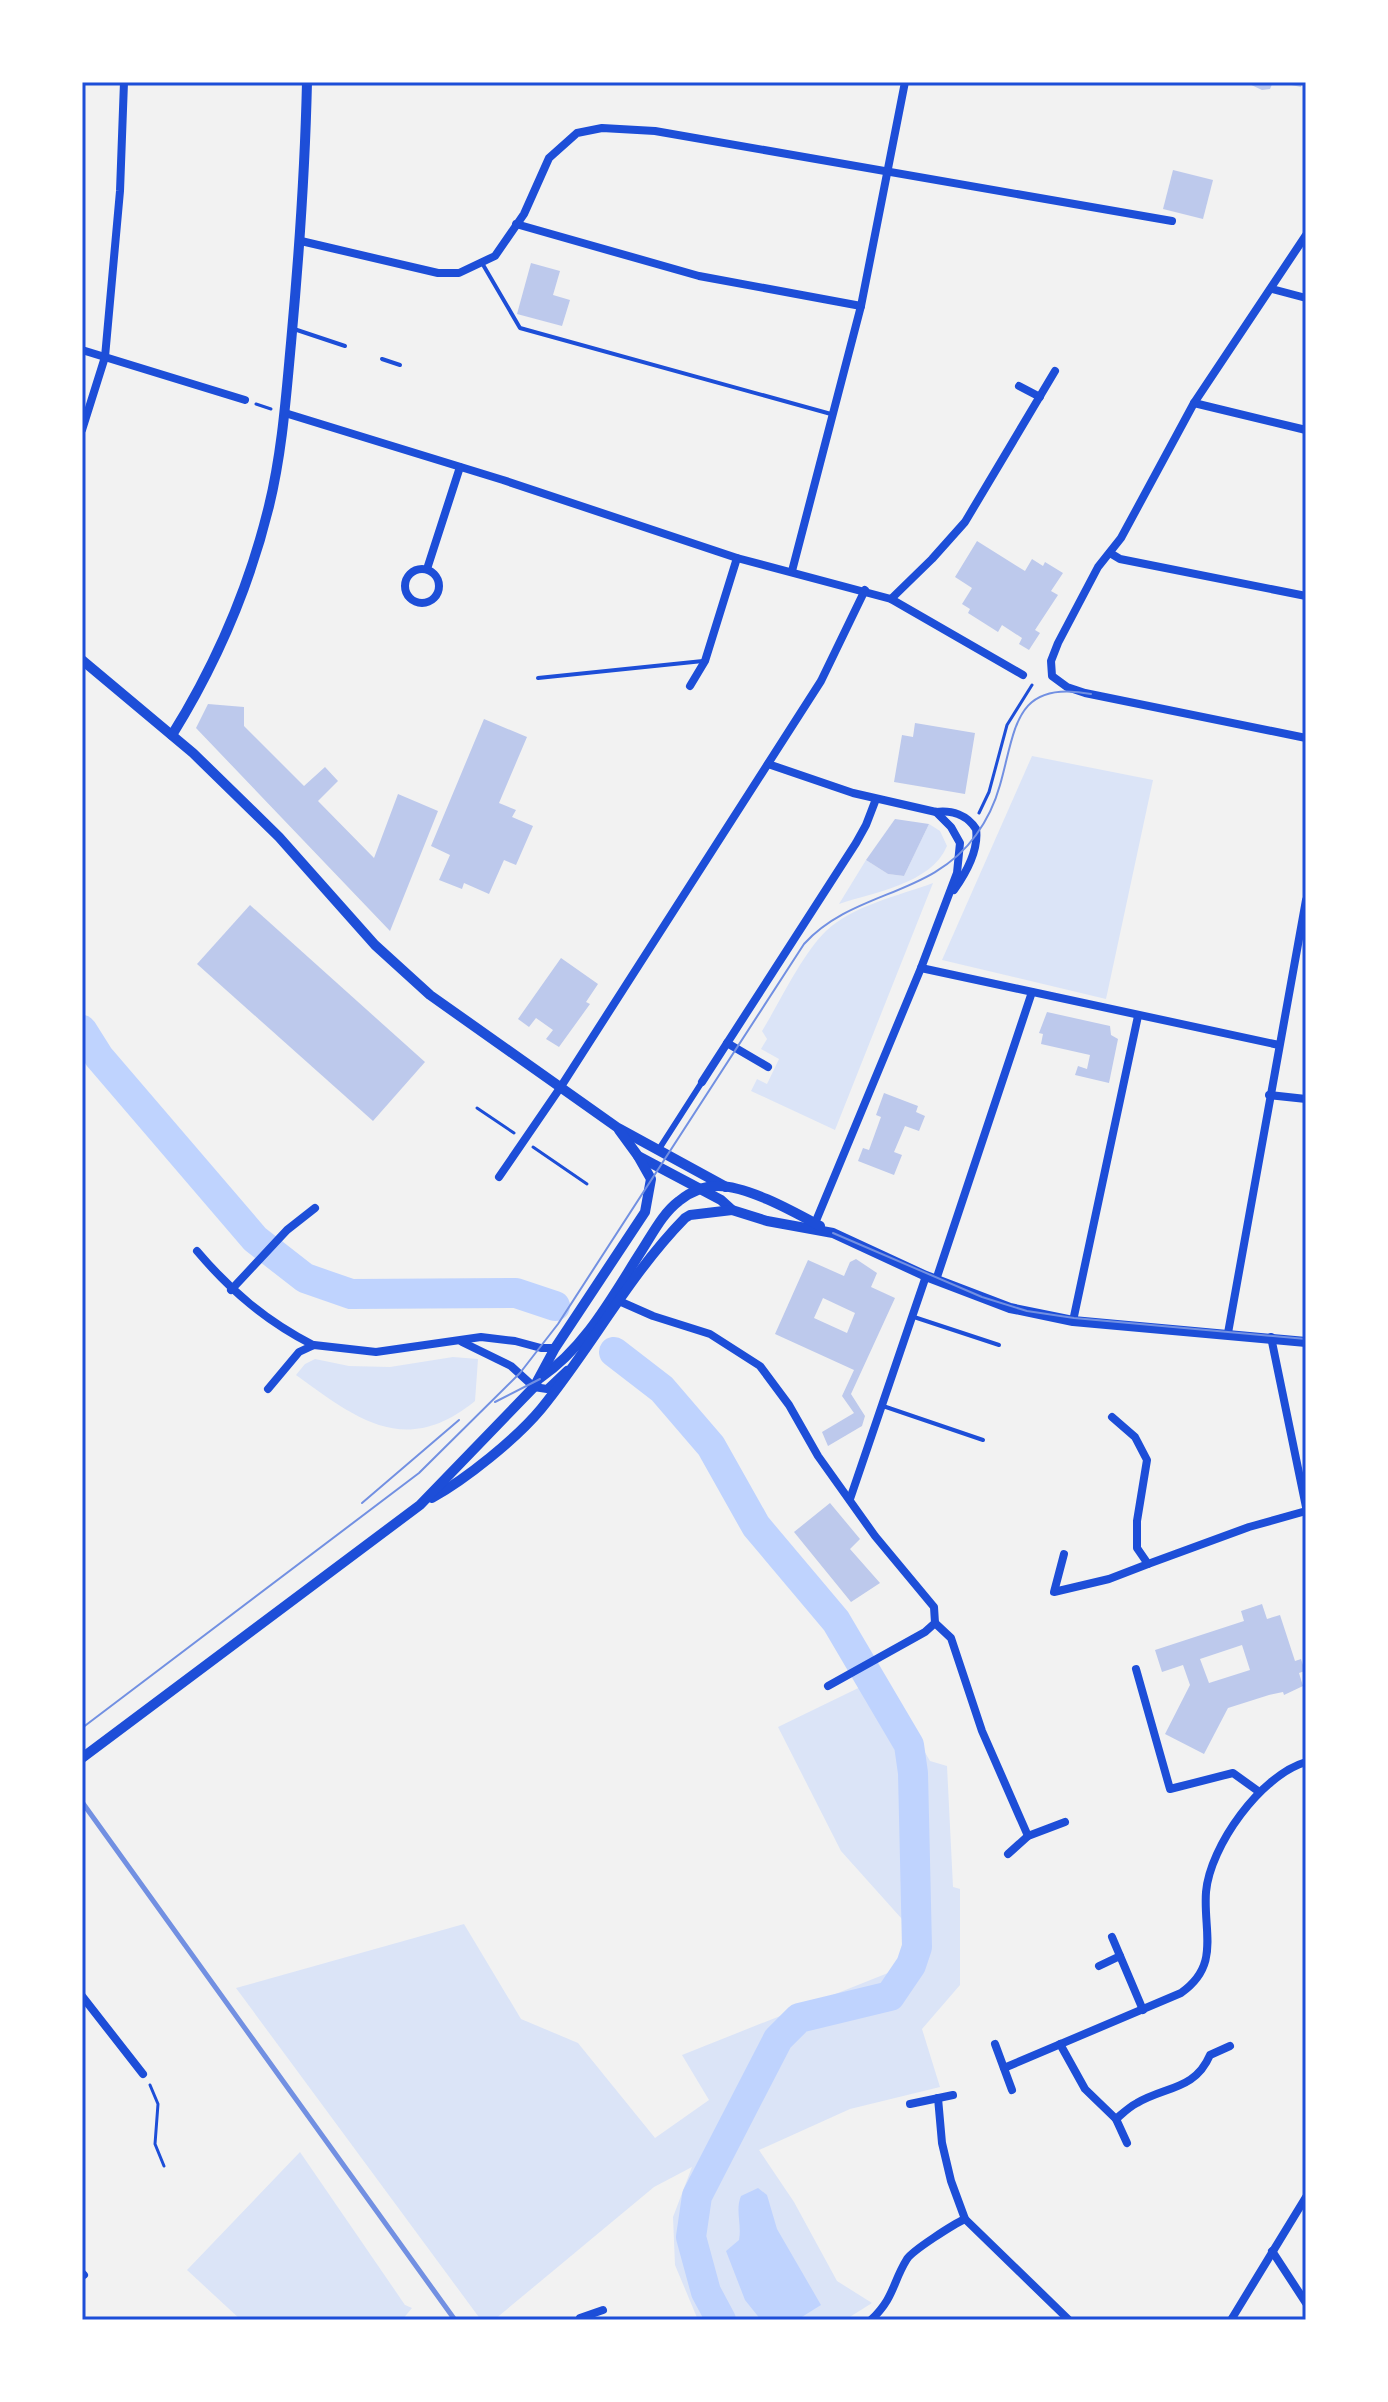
<svg xmlns="http://www.w3.org/2000/svg" width="1388" height="2402" font-family="Cabin,sans-serif">
  <style>
    .green { fill: #dbe4f7 }
    .water { fill: #bfd3fe }
    .lines { fill: none; stroke-linecap: round; stroke-linejoin: round }
    .river { stroke: #bfd3fe; stroke-width: 30 }
    .building { fill: #bdc9ec; fill-rule: evenodd }
    .path { stroke: #1d4ed8; stroke-width: 3 }
    .service { stroke: #1d4ed8; stroke-width: 4 }
    .pedestrian { stroke: #1d4ed8; stroke-width: 6 }
    .minor { stroke: #1d4ed8; stroke-width: 8 }
    .tertiary { stroke: #1d4ed8; stroke-width: 10 }
    .tram { stroke: #7290e2; stroke-width: 2 }
    .rail { stroke: #7290e2; stroke-width: 5 }
    .neatline { fill: none; stroke: #1d4ed8; stroke-width: 3 }
  </style>
  <rect width="100%" height="100%" fill="#f2f2f2"/>
  <!-- green -->
  <g class="green">
    <path d="M1032,756L1153,780L1106,999L942,960Z"/>
    <path d="M929,824L940,831L947,846C931,884 874,892 839,904L866,860L888,874L904,876Z"/>
    <path d="M933,883L835,1130L751,1091L757,1079L767,1084L779,1059L761,1049L767,1039L762,1031C780,1002 802,954 826,931C854,905 898,896 933,883Z"/>
    <path d="M453,1357L478,1359L475,1401C405,1458 357,1419 296,1375L305,1364L315,1359L349,1366L390,1367Z"/>
    <path d="M881,1677L930,1761L947,1766L953,1887L960,1889V1985L922,2029L940,2087L850,2109L759,2150L794,2202L837,2281L872,2303L845,2320H698L675,2265L673,2217L692,2167L654,2187L494,2320H481L236,1988L464,1924L521,2019L578,2043L655,2138L709,2100L682,2055L898,1969L910,1928L841,1851L778,1727Z"/>
    <path d="M300,2152L405,2305L412,2308L402,2320H241L187,2270Z"/>
  </g>
  <!-- water -->
  <path class="water" d="M758,2188L767,2195L777,2229L821,2305L797,2320H761L745,2300L726,2251L739,2240C742,2225 735,2210 741,2196Z"/>
  <g class="lines">
    <!-- river -->
    <g class="river">
      <path d="M82,1030L99,1057L255,1239L305,1278L351,1294L516,1293L555,1306"/>
      <path d="M614,1352L662,1389L711,1446L756,1526L836,1621L909,1745L913,1773L917,1947L911,1965L890,1996L799,2018L778,2039L697,2196L691,2237L706,2292L721,2320"/>
    </g>
  </g>
  <!-- building -->
  <g class="building">
    <path d="M1245,82H1273L1270,89L1262,90Z"/>
    <path d="M1277,82H1302L1301,87Z"/>
    <path d="M1173,170L1213,180L1203,219L1163,209Z"/>
    <path d="M531,263L560,271L553,295L570,300L562,326L517,314Z"/>
    <path d="M977,541L1025,571L1032,559L1043,566L1045,562L1063,573L1051,591L1058,595L1035,630L1040,633L1029,650L1019,644L1022,638L1002,625L998,632L968,613L970,609L962,604L972,588L955,577Z"/>
    <path d="M208,704L244,707V726L304,786L325,767L338,781L318,801L374,858L398,794L438,811L390,931L196,728Z"/>
    <path d="M484,719L527,737L499,803L516,810L512,817L533,826L516,865L504,860L489,894L464,883L462,889L439,880L450,855L431,846Z"/>
    <path d="M915,723L975,733L965,794L894,782L902,735L913,737Z"/>
    <path d="M895,819L929,824L904,876L888,874L866,860Z"/>
    <path d="M250,905L425,1062L373,1121L197,964Z"/>
    <path d="M561,958L598,984L586,1002L590,1004L559,1047L546,1039L553,1030L536,1018L529,1027L518,1019Z"/>
    <path d="M1047,1012L1110,1026L1111,1035L1118,1039L1109,1083L1075,1075L1078,1066L1087,1069L1090,1055L1041,1044L1043,1034L1039,1033Z"/>
    <path d="M884,1093L918,1106L916,1112L925,1116L919,1131L905,1126L894,1152L902,1155L894,1175L858,1161L863,1148L869,1150L881,1117L876,1115Z"/>
    <path d="M856,1259L877,1273L871,1287L895,1298L851,1394L865,1416L862,1426L828,1446L822,1432L854,1413L842,1396L854,1370L775,1334L808,1260L844,1276L850,1262ZM823,1298L855,1313L847,1333L814,1318Z"/>
    <path d="M830,1503L860,1539L850,1549L880,1583L851,1602L794,1532Z"/>
    <path d="M1262,1604L1267,1619L1280,1615L1295,1661L1301,1659L1305,1671L1299,1673L1303,1686L1284,1695L1283,1692L1269,1695L1228,1708L1204,1754L1165,1734L1190,1685L1183,1665L1162,1672L1155,1650L1244,1621L1241,1611ZM1242,1645L1250,1670L1209,1683L1200,1659Z"/>
  </g>
  <g class="lines">
    <!-- path -->
    <g class="path">
      <path d="M256,404L271,409"/>
      <path d="M979,813L989,792L1007,725L1032,685"/>
      <path d="M477,1108L514,1133"/>
      <path d="M533,1147L587,1184"/>
      <path d="M150,2085L158,2104L155,2144L164,2166"/>
    </g>
    <!-- service -->
    <g class="service">
      <path d="M482,263L520,328L831,414"/>
      <path d="M294,329L345,346"/>
      <path d="M382,359L400,365"/>
      <path d="M538,678L703,661"/>
      <path d="M914,1317L999,1345"/>
      <path d="M883,1406L983,1440"/>
    </g>
    <!-- pedestrian -->
    <path class="pedestrian" d="M659,1149L702,1082"/>
    <!-- minor -->
    <g class="minor">
      <path d="M516,224L699,276L861,306"/>
      <path d="M1306,235L1194,403L1121,538L1098,567L1058,643L1051,661L1052,676L1067,687L1085,693L1306,738"/>
      <path d="M301,241L438,273H459L495,256L524,214L549,158L577,133L602,128L655,131L1172,221"/>
      <path d="M1272,289L1306,298"/>
      <path d="M82,350L245,400"/>
      <path d="M1019,386L1040,397"/>
      <path d="M1194,403L1306,430"/>
      <path d="M285,413L503,480L737,558L891,599L1023,675"/>
      <path d="M82,430L105,357L120,191L124,82"/>
      <path d="M1110,553L1120,559L1306,596"/>
      <circle cx="422" cy="586" r="17"/>
      <path d="M427,569L460,467"/>
      <path d="M792,571L861,306L905,82"/>
      <path d="M891,599L932,559L965,522L1055,371"/>
      <path d="M690,686L705,661L737,558"/>
      <path d="M768,764L853,793L936,812C952,810 967,815 976,829C979,850 966,873 954,890"/>
      <path d="M921,968L1279,1045"/>
      <path d="M727,1043L768,1067"/>
      <path d="M702,1082L856,843L866,825L876,799"/>
      <path d="M1269,1095L1306,1099"/>
      <path d="M499,1177L560,1088L821,681L865,590"/>
      <path d="M813,1228L921,968L957,873L960,843L951,827L936,812"/>
      <path d="M197,1251C231,1291 266,1321 313,1345"/>
      <path d="M936,1280L1032,992"/>
      <path d="M231,1290L287,1230L315,1208"/>
      <path d="M619,1301L653,1316L710,1334L760,1366L789,1405L818,1456L875,1536L934,1607L935,1623L925,1632L828,1686"/>
      <path d="M1073,1321L1138,1016"/>
      <path d="M1228,1333L1306,900"/>
      <path d="M1271,1337L1306,1507"/>
      <path d="M462,1342L511,1366L534,1387L547,1389L567,1370"/>
      <path d="M268,1389L299,1352L314,1345L376,1352L481,1337L515,1341L541,1348H555"/>
      <path d="M1112,1417L1135,1437L1147,1460L1137,1521V1548L1148,1564L1249,1527L1306,1511"/>
      <path d="M850,1499L926,1276"/>
      <path d="M1064,1554L1054,1592L1109,1579L1148,1564"/>
      <path d="M935,1623L951,1638L982,1731L1028,1836"/>
      <path d="M1136,1669L1170,1789L1233,1773L1258,1791"/>
      <path d="M1008,1854L1028,1836L1065,1822"/>
      <path d="M1112,1937L1143,2010"/>
      <path d="M1099,1966L1120,1956"/>
      <path d="M82,1996L143,2074"/>
      <path d="M995,2044L1012,2090"/>
      <path d="M1060,2044L1085,2089L1116,2119L1127,2143"/>
      <path d="M1004,2068L1181,1993C1221,1965 1203,1932 1206,1892C1210,1846 1261,1775 1306,1762"/>
      <path d="M938,2098L942,2143L951,2181L965,2219L1069,2320"/>
      <path d="M910,2104L953,2095"/>
      <path d="M1116,2119C1122,2114 1129,2107 1137,2103C1166,2086 1195,2090 1210,2055L1230,2046"/>
      <path d="M1272,2251L1306,2303"/>
      <path d="M82,2273L84,2275"/>
      <path d="M580,2318L603,2310"/>
      <path d="M871,2320C895,2297 892,2283 907,2259C913,2250 954,2224 965,2219"/>
      <path d="M1231,2320L1306,2197"/>
    </g>
    <!-- tertiary -->
    <g class="tertiary">
      <path d="M82,660L193,753L279,837L375,945L430,995L618,1128L726,1187"/>
      <path d="M172,735C216,664 249,588 269,506C282,453 286,397 291,343C299,256 305,170 307,82"/>
      <path d="M619,1130L638,1156L721,1200L732,1210L767,1221L833,1233L926,1276L1010,1308L1073,1321L1306,1342"/>
      <path d="M540,1378C586,1347 613,1295 642,1250C653,1233 663,1213 679,1201C690,1192 704,1186 718,1186C748,1186 794,1212 820,1226"/>
      <path d="M432,1498C466,1479 516,1439 541,1409C591,1348 629,1275 685,1218L690,1215L732,1210"/>
      <path d="M82,1758L420,1505L534,1387L555,1348L645,1212L651,1179L638,1156"/>
    </g>
    <!-- tram -->
    <g class="tram">
      <path d="M833,1233L982,1297L1027,1311L1074,1318L1306,1339"/>
      <path d="M495,1402L540,1379"/>
      <path d="M362,1503L459,1420"/>
      <path d="M82,1728L419,1473L520,1373L558,1324L804,944C853,890 932,897 976,835C987,820 995,803 1000,785C1016,729 1014,679 1091,694"/>
    </g>
    <!-- rail -->
    <path class="rail" d="M82,1802L455,2320"/>
  </g>
  <!-- border -->
  <rect width="1388" height="2402" fill="none" stroke="#ffffff" stroke-width="168"/>
  <rect x="84" y="84" width="1220" height="2234" class="neatline"/>
</svg>
